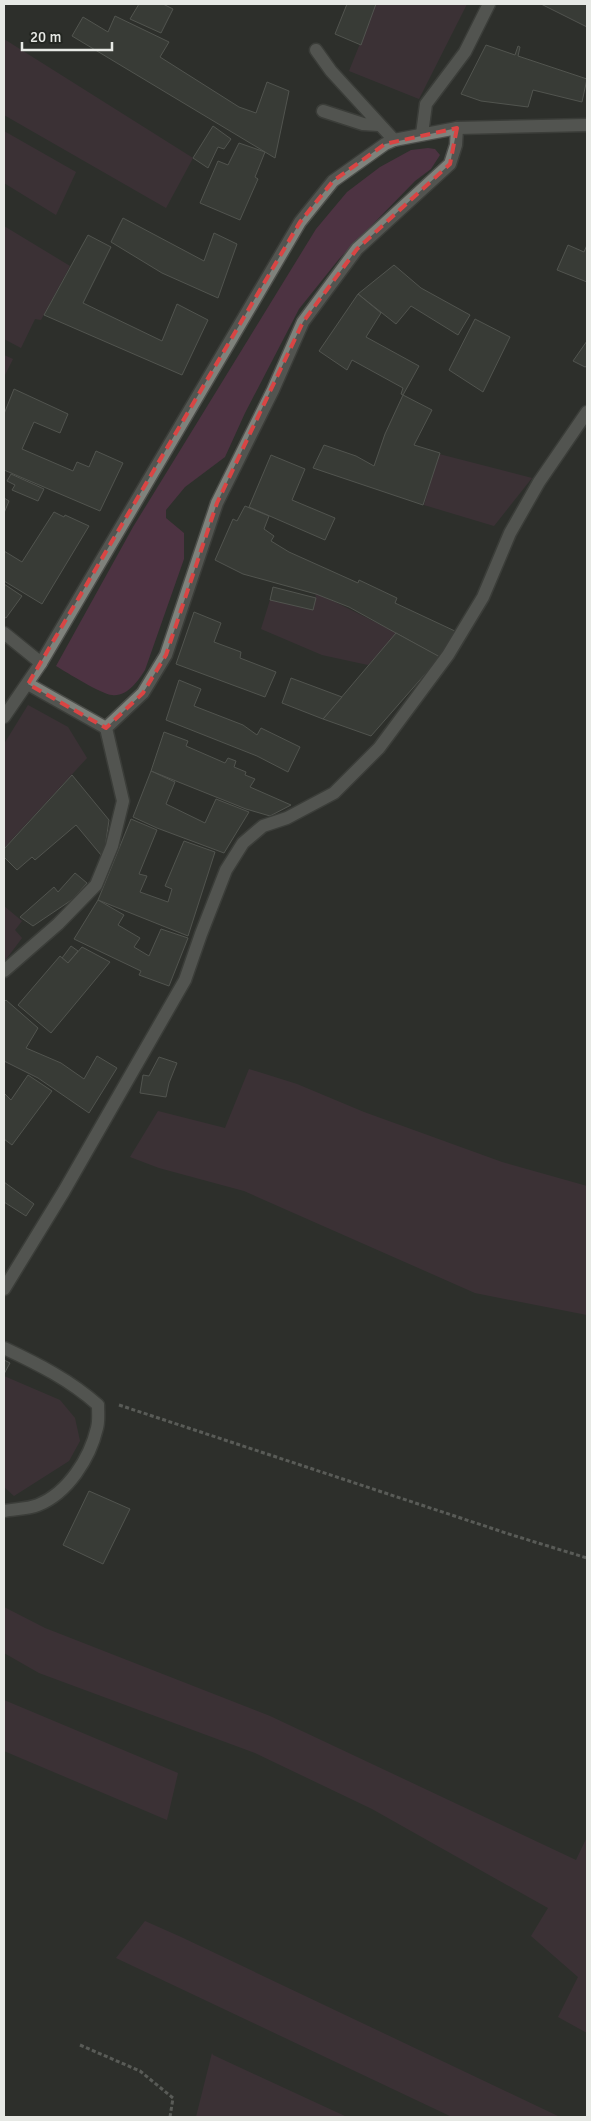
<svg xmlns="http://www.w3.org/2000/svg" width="591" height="2121" font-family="Signika,sans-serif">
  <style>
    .green { fill: #4d3342 }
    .building { fill: #464943; stroke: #7c8079 }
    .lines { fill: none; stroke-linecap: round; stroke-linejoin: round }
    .service-casing { stroke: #4c4e4a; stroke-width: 15 }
    .minor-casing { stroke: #4c4e4a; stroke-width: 15 }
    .tertiary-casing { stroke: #4c4e4a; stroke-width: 15 }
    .path { stroke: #8e918c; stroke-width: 3; stroke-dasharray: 4 2.5; stroke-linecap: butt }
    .service { stroke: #7f827c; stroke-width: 12 }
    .minor { stroke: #7f827c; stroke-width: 12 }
    .tertiary { stroke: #7f827c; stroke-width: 12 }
    .marked { fill: none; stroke: #d94544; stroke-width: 4; stroke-dasharray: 10 6; stroke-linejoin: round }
  </style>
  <rect width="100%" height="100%" fill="#2d302b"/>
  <!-- green -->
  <g class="green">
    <path d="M376,4H467L419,99L349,71Z"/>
    <path d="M4,39L193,158L166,208L4,115Z"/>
    <path d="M4,131L76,172L56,215L4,183Z"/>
    <path d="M428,148L435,149L440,155L431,169L415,181L339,259L299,309L245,413L225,457L185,487L166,510V518L184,533V559L145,670C138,681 127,697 112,695C103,695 66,672 56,666L133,527L316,229L347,192L380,167L411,150Z"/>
    <path d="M4,226L70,266L41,320L35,319L21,348L4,339Z"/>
    <path d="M4,355L13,359L4,377Z"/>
    <path d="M439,454L532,478L494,526L424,505Z"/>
    <path d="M315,592L397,633L368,665L322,655L261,629L270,600L313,610L316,598Z"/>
    <path d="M28,705L68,727L87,758L4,848V744Z"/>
    <path d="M4,906L22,921L15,930L22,938L4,962Z"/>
    <path d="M249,1069L297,1084L364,1112L502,1162L587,1186V1315L475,1293L244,1191L159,1168L130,1157L158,1111L225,1128Z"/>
    <path d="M4,1376L60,1400L75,1418L80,1441L69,1461L14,1496L4,1487Z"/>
    <path d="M4,1607L45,1628L270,1716L576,1860L587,1837V2033L558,2017L578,1977L531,1936L548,1908L372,1809L255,1753L39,1673L4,1653Z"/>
    <path d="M4,1700L178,1773L167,1820L4,1751Z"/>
    <path d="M145,1921L181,1937L560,2117H452L116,1958Z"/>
    <path d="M212,2053L213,2055L347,2117H196Z"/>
  </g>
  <!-- building -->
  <g class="building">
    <path d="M139,4H163L173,9L161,33L130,19Z"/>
    <path d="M347,4H376L361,45L335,34Z"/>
    <path d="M541,4H587V27Z"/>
    <path d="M115,16L169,42L160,57L239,107L256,113L267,82L289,91L275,158L72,36L83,17L108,32Z"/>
    <path d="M486,45L515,55L518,46L520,47L518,56L587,79L582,102L533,90L528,107L481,101L461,94Z"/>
    <path d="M213,126L231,139L224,149L218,147L208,168L193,158Z"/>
    <path d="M239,143L265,152L255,177L258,179L240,220L200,203L218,161L228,165Z"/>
    <path d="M123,218L204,261L214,233L237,244L218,298L162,273L111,242Z"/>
    <path d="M88,235L111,247L83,303L162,341L177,304L208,320L182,375L44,315Z"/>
    <path d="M568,245L584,252L587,245V282L557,270Z"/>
    <path d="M394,265L421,288L470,315L458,335L411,306L396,324L358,294Z"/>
    <path d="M358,294L381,313L366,337L419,366L403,395L401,394L403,388L352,360L347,370L319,351Z"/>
    <path d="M475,319L510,337L483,392L449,370Z"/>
    <path d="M587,341V366L585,367L573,361Z"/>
    <path d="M14,389L68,414L60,433L34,422L22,449L73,471L77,462L89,467L96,451L123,463L100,511L4,470V414Z"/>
    <path d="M403,395L432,410L414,445L440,453L423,505L313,468L324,445L356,456L374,466L385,434Z"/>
    <path d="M271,455L305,469L292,500L335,518L325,540L249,507Z"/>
    <path d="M11,474L44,489L38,501L12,490L15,485L7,481Z"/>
    <path d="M4,498L9,501L4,513Z"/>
    <path d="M245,506L269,516L264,529L274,536L271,541L289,552L358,583L359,580L397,598L395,603L457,632L441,658L349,607L316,594L243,574L215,560L233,519L237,521Z"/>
    <path d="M54,512L64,517L65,515L89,526L42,604L4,581V551L22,562Z"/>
    <path d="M4,584L22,596L6,618L4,617Z"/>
    <path d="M273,587L316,598L313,610L270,600Z"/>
    <path d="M194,612L221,623L214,642L241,652L240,658L276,672L265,697L176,664Z"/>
    <path d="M396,633L440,657L371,736L323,719Z"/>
    <path d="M291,678L342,697L323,719L282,703Z"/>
    <path d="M179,680L201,689L194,706L243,725L257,735L261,728L300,747L288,772L257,756L166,720Z"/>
    <path d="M164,732L188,741L186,746L225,763L228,758L236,761L234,767L246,772L245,775L255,779L250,787L291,805L270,816L246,809L151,771Z"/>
    <path d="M151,771L175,782L166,804L205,823L216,799L249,812L224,853L157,828L133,817Z"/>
    <path d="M72,775L109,820L105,848L101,855L76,825L35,860L32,857L17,870L4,857V849Z"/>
    <path d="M131,819L157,830L139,874L147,876L140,892L168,902L172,889L165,886L184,841L215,852L188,936L98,900Z"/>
    <path d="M75,873L87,883L73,899L33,926L20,917L54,887L58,892Z"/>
    <path d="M98,900L124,915L118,925L140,938L134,947L149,956L161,929L188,938L169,986L139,975L141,971L74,939Z"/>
    <path d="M71,946L78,951L68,963L62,958Z"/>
    <path d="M82,947L110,962L51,1033L18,1005L60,956L68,963Z"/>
    <path d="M6,1000L38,1028L26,1048L61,1063L84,1079L97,1056L117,1068L89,1113L38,1078L4,1061V1002Z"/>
    <path d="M159,1057L177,1063L169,1083L166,1097L140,1093L143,1075L149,1076Z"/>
    <path d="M28,1075L52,1091L12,1145L4,1139V1093L11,1100Z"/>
    <path d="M4,1182L34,1204L26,1216L4,1202Z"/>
    <path d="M4,1360L10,1363L4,1374Z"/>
    <path d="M89,1491L130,1509L103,1564L63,1545Z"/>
  </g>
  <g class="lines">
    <defs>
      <g id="service">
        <path d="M316,50L331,71L394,140"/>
        <path d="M323,111L363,124L379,125"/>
      </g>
      <g id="minor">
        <path d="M422,134L426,104L465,52L489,4"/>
        <path d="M4,633L41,663"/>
        <path d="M28,684L106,728"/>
        <path d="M4,971L58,924L96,885L112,846L123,801L106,728L143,693L166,655L217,503L273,390L303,322L357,249L450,164L456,145L457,128"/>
        <path d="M4,1289L64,1191L185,980L201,934L226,870L243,843L263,826L287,818L334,793L379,748L448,655L483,597L510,533L539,482L587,412"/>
        <path d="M4,1348C38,1364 70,1380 98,1405C98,1413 99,1421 97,1428C90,1458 68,1493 38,1505C28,1509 14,1509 4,1511"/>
      </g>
      <path id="tertiary" d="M4,717L41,663L300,222L333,181L385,144L394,140L457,128L587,125"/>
    </defs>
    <!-- service casing -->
    <use href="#service" class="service-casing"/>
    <!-- minor casing -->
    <use href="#minor" class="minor-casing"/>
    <!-- tertiary casing -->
    <use href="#tertiary" class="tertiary-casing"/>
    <!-- path -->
    <g class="path">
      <path d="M119,1405L512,1535L587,1558"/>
      <path d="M80,2045L140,2071L173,2098L170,2117"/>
    </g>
    <!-- service -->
    <use href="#service" class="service"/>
    <!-- minor -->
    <use href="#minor" class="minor"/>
    <!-- tertiary -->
    <use href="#tertiary" class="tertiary"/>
  </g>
  <!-- marked area -->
  <path d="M0 0H591V2121H0ZM457,128L450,164L357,249L303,322L217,503L166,655L143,693L106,728L28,684L300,222L333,181L385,144Z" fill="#2d302b" fill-opacity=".55" fill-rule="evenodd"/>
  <path class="marked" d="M457,128L450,164L357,249L303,322L217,503L166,655L143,693L106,728L28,684L300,222L333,181L385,144Z"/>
  <!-- border -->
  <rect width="591" height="2121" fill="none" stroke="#e7e9e5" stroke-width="10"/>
  <!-- scale -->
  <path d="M22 42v8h90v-8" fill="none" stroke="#e7e9e5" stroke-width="2.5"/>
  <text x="30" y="42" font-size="15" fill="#e7e9e5" stroke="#232621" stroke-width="4" paint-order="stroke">20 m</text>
</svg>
